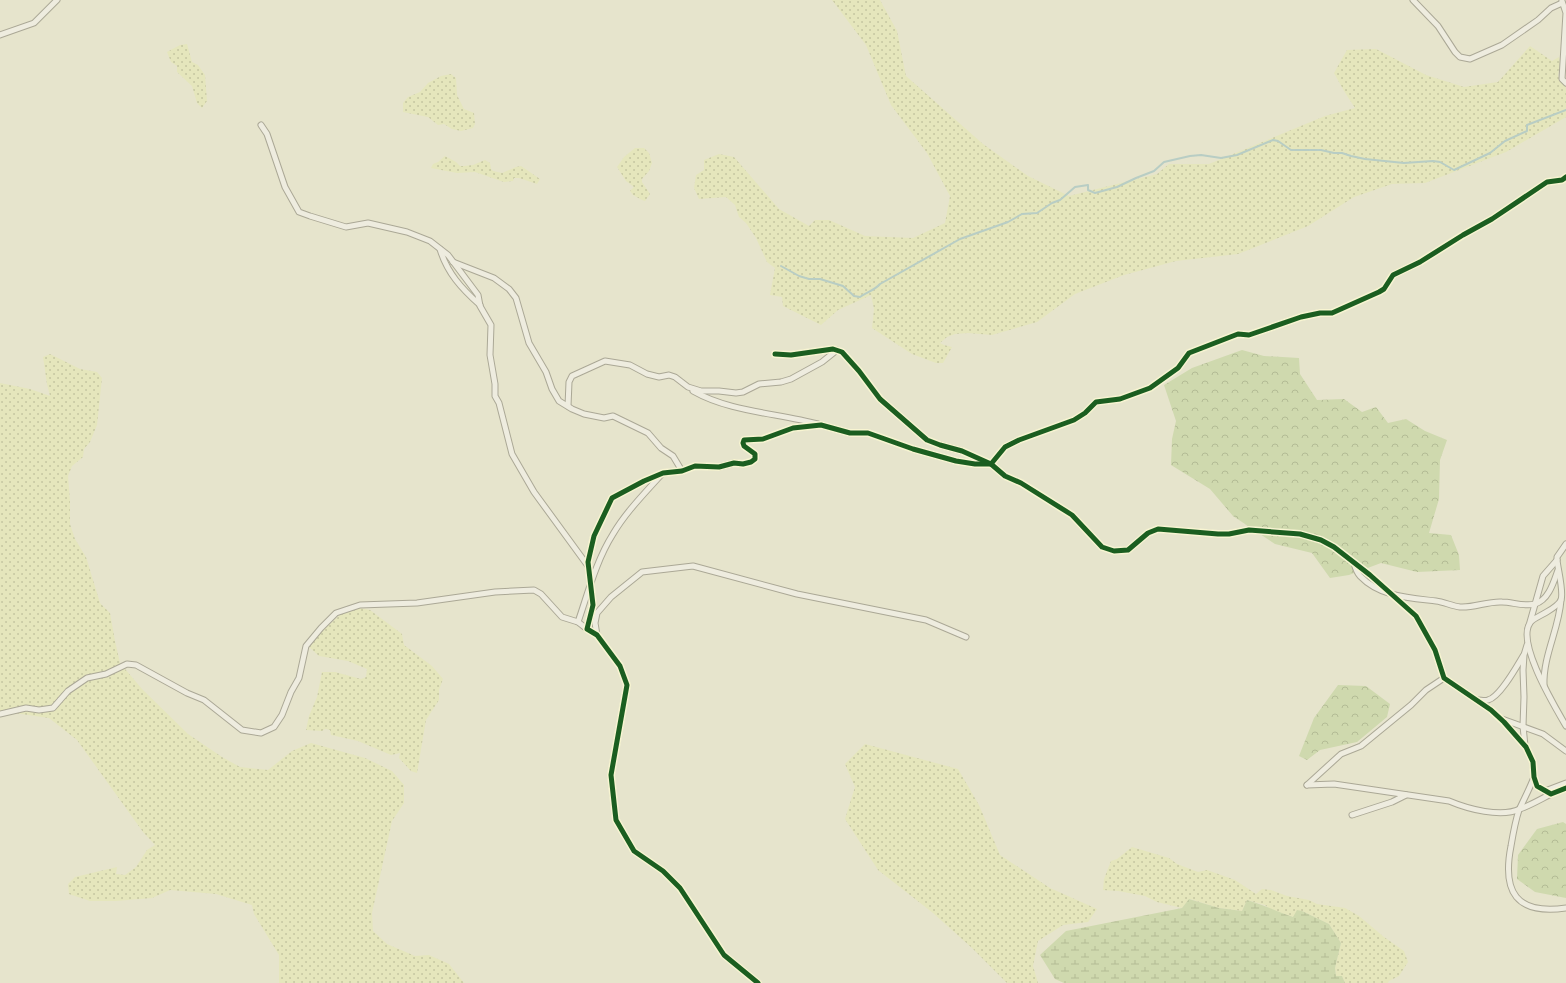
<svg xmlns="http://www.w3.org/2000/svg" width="1566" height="983" font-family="'PT Serif',serif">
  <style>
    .farmland { fill: url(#farmland-dots) }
    .forest { fill: url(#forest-crowns) }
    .wetland { fill: url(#wetland-marsh) }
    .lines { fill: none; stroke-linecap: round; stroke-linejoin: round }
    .stream { stroke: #b8cdc4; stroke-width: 2 }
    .minor-casing { stroke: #aba896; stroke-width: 7 }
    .minor { stroke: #eeecdf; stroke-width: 5 }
    .cycleway-casing { stroke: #f8f5d2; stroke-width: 8 }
    .cycleway { stroke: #1b5e20; stroke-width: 5 }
  </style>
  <defs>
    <pattern id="farmland-dots" width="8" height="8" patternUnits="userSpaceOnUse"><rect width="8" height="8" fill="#e5e6bc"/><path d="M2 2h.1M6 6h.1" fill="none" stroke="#c5c6a1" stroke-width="1.8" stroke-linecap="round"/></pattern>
    <pattern id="forest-crowns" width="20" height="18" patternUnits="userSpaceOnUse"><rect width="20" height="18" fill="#cfd9ae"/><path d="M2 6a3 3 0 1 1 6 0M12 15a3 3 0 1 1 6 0" fill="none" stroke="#b3bb95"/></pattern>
    <pattern id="wetland-marsh" width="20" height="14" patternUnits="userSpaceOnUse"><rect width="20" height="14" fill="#cfd9ae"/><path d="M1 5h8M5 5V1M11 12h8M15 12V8" fill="none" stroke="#b3bb95"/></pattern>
  </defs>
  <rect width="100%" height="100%" fill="#e6e4cc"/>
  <!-- farmland -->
  <g class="farmland">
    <path d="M832,0H880L897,31L906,76L983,144L1028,176L1069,196L1157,174L1169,164H1209L1325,116L1355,108L1344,91L1334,73L1347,50L1376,49L1426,75L1464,87L1498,82L1530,46L1552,61L1559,57L1560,62L1558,76L1566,87V117L1506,152L1425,183L1392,184L1354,197L1308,226L1238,254L1176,261L1124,275L1075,294L1037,322L992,335L968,333L955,334L947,337L940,343L944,345L952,347L943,363H936L912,354L872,328L874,309L871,295L838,310L821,325L783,306L782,297L770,295L775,268L767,262L756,238L746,223L739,217L735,205L726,197L699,199L694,188L696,175L704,170V160L719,154L734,157L779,209L809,226L815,220H829L865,236L913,238L945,223L950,196L927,153L891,105L866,45Z"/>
    <path d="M187,44L192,62L198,65L205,75L207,101L202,108L197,103L192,86L177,72V66L171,62L167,52L180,45Z"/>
    <path d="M451,74L456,78L457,95L464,109L474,113L475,124L473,128L461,131L452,129L444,124L438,125L428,117L403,112V103L408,97L420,92L428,83L441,76Z"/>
    <path d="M635,148H644L649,153L652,163L649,171L642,179V182L650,194L645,201L642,200L633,195L630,191L634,187L626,181L617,167L624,157Z"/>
    <path d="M445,156L456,162L460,166H464L473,165L485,160L490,163L491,169L493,171L502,173L516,167L521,166L540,179L537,184L519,178H514L513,181L504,182L475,172L457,173L431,168L433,164L438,162Z"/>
    <path d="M50,354L80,369L97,372L102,378L97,425L90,442L84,449L83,457L72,466L68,476L70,501V524L75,539L86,557L100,603L110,613L115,641L120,663L142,689L188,734L222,757L240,767L268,770L292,751L311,743L365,758L392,771L404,785V803L392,821L372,913L373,931L387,944L415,956L429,955L449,964L464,983H279V955L254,914L252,905L216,894L170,890L152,898L116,901H90L69,894L68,884L75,877L117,867L116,874L125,875L136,867L147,850L155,845L143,832L77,740L49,718L0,711V383L30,389L50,396L47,384L43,357Z"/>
    <path d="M360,608L370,610L402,634L404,645L432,666L443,679L439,690V700L426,720L417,773L411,771L399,758L400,753L391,755L358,741L331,735L330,730L325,729L322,731L306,730L309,716L317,697L322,672H335L361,679L366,677L367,669L348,661L319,656L309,647L319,634L341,614Z"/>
    <path d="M865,744L958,769L979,805L1000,855L1050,888L1097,909L1088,922L1063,925L1038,941L1033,966L1038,983H1007L972,948L933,913L878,870L845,819L855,787L845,764Z"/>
    <path d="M1132,847L1169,858L1177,864L1198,872L1207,870L1235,880L1256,894L1262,889L1271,890L1287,896L1309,900L1317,904L1345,908L1359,916L1384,937L1404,951L1408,962L1399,976L1389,981L1388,983H1345L1342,976H1336L1335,968L1341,943L1329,924L1302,911L1293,917L1270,909L1265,905L1247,900L1242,911L1219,908L1190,899L1182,908L1157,902L1145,896L1118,891L1103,890L1104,879L1111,861L1117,859Z"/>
  </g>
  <!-- forest -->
  <g class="forest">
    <path d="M1242,350L1264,356L1299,358L1300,374L1317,400L1344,399L1362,412L1376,407L1388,423L1406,419L1425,431L1447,440L1440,460L1439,499L1429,533L1451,535L1459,555L1460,570L1417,572L1381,563L1349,575L1330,578L1312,553L1275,544L1233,516L1210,489L1171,465L1172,439L1176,421L1164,385L1192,368Z"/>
    <path d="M1338,685L1366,686L1390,704L1387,717L1357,742L1320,750L1307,760L1299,756L1314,718Z"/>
    <path d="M1563,822L1566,824V898L1535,892L1517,879L1518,855L1537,829Z"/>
  </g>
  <!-- wetland -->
  <path class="wetland" d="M1189,899L1219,908L1242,911L1247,900C1263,905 1277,911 1293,917L1297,910L1302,911L1329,924L1341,943L1335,968L1336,976H1342L1345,983H1064L1055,979L1040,955L1066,931L1182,908Z"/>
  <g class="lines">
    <!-- stream -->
    <path class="stream" d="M781,266L799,276L809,279H820L843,286L854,296L860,297C867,292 875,290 880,284L960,239L1008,222L1022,214L1037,213L1052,203L1060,200L1075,187L1088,185V190L1095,193L1117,187L1136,178L1154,171L1164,162L1190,156L1201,155L1221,158L1237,155L1273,140L1278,141L1291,150H1321L1334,153H1342L1351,156L1365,159L1404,163L1433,161L1440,162L1454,170L1490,153L1505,141L1527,131V125L1566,110"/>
    <defs>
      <g id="minor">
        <path d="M1413,0L1438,26L1455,52L1460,57L1470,59L1502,45L1538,20L1551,8L1562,3"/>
        <path d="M1562,1L1566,13L1562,79L1566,83"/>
        <path d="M0,35L34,23L57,0"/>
        <path d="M261,125L267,134L285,187L299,212L310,216L346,227L368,223L407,232L430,241L448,255L478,295L480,306L491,325L490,355L495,384V396L499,403L512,454L534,492L588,566"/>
        <path d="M440,249C447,273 462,289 480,305"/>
        <path d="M453,262L494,278L509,289L516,298L529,343L546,372L552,389L559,401L572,409L584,414L604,418L613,416L648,433L661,448L673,456L682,471"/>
        <path d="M775,354L791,355L833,349L842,352L859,371L880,399L927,440L940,445L962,451L991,464L1005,476L1021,483L1072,515L1102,547L1114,551L1128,550L1148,533L1158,529L1218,534H1229L1249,530L1300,534L1321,540L1334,547L1370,575L1416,616L1435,650L1444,678L1491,710L1504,722L1526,747L1533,762L1534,777L1537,786L1551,794L1566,788"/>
        <path d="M693,391C730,412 777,413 818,424"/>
        <path d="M568,406L569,382L572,376L605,361L630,365L647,374L659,377L669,375L675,377L688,387L701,391H719L736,393L743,392L759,384L781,382L791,379L822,362L837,350"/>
        <path d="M1566,544L1557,557V560C1558,570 1564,592 1561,600C1558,606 1550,610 1545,613C1540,616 1532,619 1530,623C1516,643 1555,707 1566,726"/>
        <path d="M1354,563C1355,567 1357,573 1360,576C1380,597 1410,598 1436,601C1444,602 1452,606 1460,607C1474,608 1488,601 1502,602C1512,602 1525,607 1535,604C1549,600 1554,581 1558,570"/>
        <path d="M578,622C588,593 596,561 613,534C626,512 644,494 661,475"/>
        <path d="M1530,622L1543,576L1557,560"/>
        <path d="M597,635L595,623L597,613L611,597L642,572L693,566L797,594L926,620L966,637"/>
        <path d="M1544,685C1543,656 1559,629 1561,600"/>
        <path d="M1478,700C1481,700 1485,701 1488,700C1500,697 1517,666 1523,656"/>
        <path d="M0,714L26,708L39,710L53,708L68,691L87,678L106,674L127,664L136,665L187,693L204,700L242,730L261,733L274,727L282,715L291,692L299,678L306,646L321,628L336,613L360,605L417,603L495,592L534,590L541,594L562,617L578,622L587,629"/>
        <path d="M1502,719L1543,734L1566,751"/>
        <path d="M1525,746L1523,726L1524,697L1523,670L1524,655L1527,645"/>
        <path d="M1534,777C1530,788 1524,799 1519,810C1515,822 1513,834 1511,846C1502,892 1516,915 1566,908"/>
        <path d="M1307,785L1334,784L1449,801C1468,809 1501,818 1520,809C1531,805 1541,799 1551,794"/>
        <path d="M1307,785L1341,754L1361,746L1411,705L1426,690L1444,678"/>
        <path d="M1545,791L1566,783"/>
        <path d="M1352,815L1392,802L1406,795"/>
        <path d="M758,983L724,955L680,888L663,871L634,851L616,820L611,775L627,685L620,666L597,635L587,629L593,605L588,562L594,536L612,498L644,481L663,473L682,471L695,466L719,467L734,463L743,464L751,462L755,459V454L744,446L743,443L744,440L763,439L793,428L821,425L850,433H868L913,449L956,461L975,464H991L1005,447L1019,440L1074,420L1085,413L1096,402L1120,399L1150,388L1178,368L1189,353L1238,334L1249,335L1301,317L1320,313H1332L1379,292L1384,289L1393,275L1420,262L1463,235L1492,219L1547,182L1562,180L1566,177"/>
      </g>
    </defs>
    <!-- minor casing -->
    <use href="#minor" class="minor-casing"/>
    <!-- minor -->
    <use href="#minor" class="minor"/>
    <defs>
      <g id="cycleway">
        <path d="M775,354L791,355L833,349L842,352L859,371L880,399L927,440L940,445L962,451L991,464L1005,476L1021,483L1072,515L1102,547L1114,551L1128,550L1148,533L1158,529L1218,534H1229L1249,530L1300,534L1321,540L1334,547L1370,575L1416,616L1435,650L1444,678L1491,710L1504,722L1526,747L1533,762L1534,777L1537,786L1551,794L1566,788"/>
        <path d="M758,983L724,955L680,888L663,871L634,851L616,820L611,775L627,685L620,666L597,635L587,629L593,605L588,562L594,536L612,498L644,481L663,473L682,471L695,466L719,467L734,463L743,464L751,462L755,459V454L744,446L743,443L744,440L763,439L793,428L821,425L850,433H868L913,449L956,461L975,464H991L1005,447L1019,440L1074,420L1085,413L1096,402L1120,399L1150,388L1178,368L1189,353L1238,334L1249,335L1301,317L1320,313H1332L1379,292L1384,289L1393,275L1420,262L1463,235L1492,219L1547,182L1562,180L1566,177"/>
      </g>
    </defs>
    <!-- cycleway casing -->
    <use href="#cycleway" class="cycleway-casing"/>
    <!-- cycleway -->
    <use href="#cycleway" class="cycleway"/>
  </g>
</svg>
